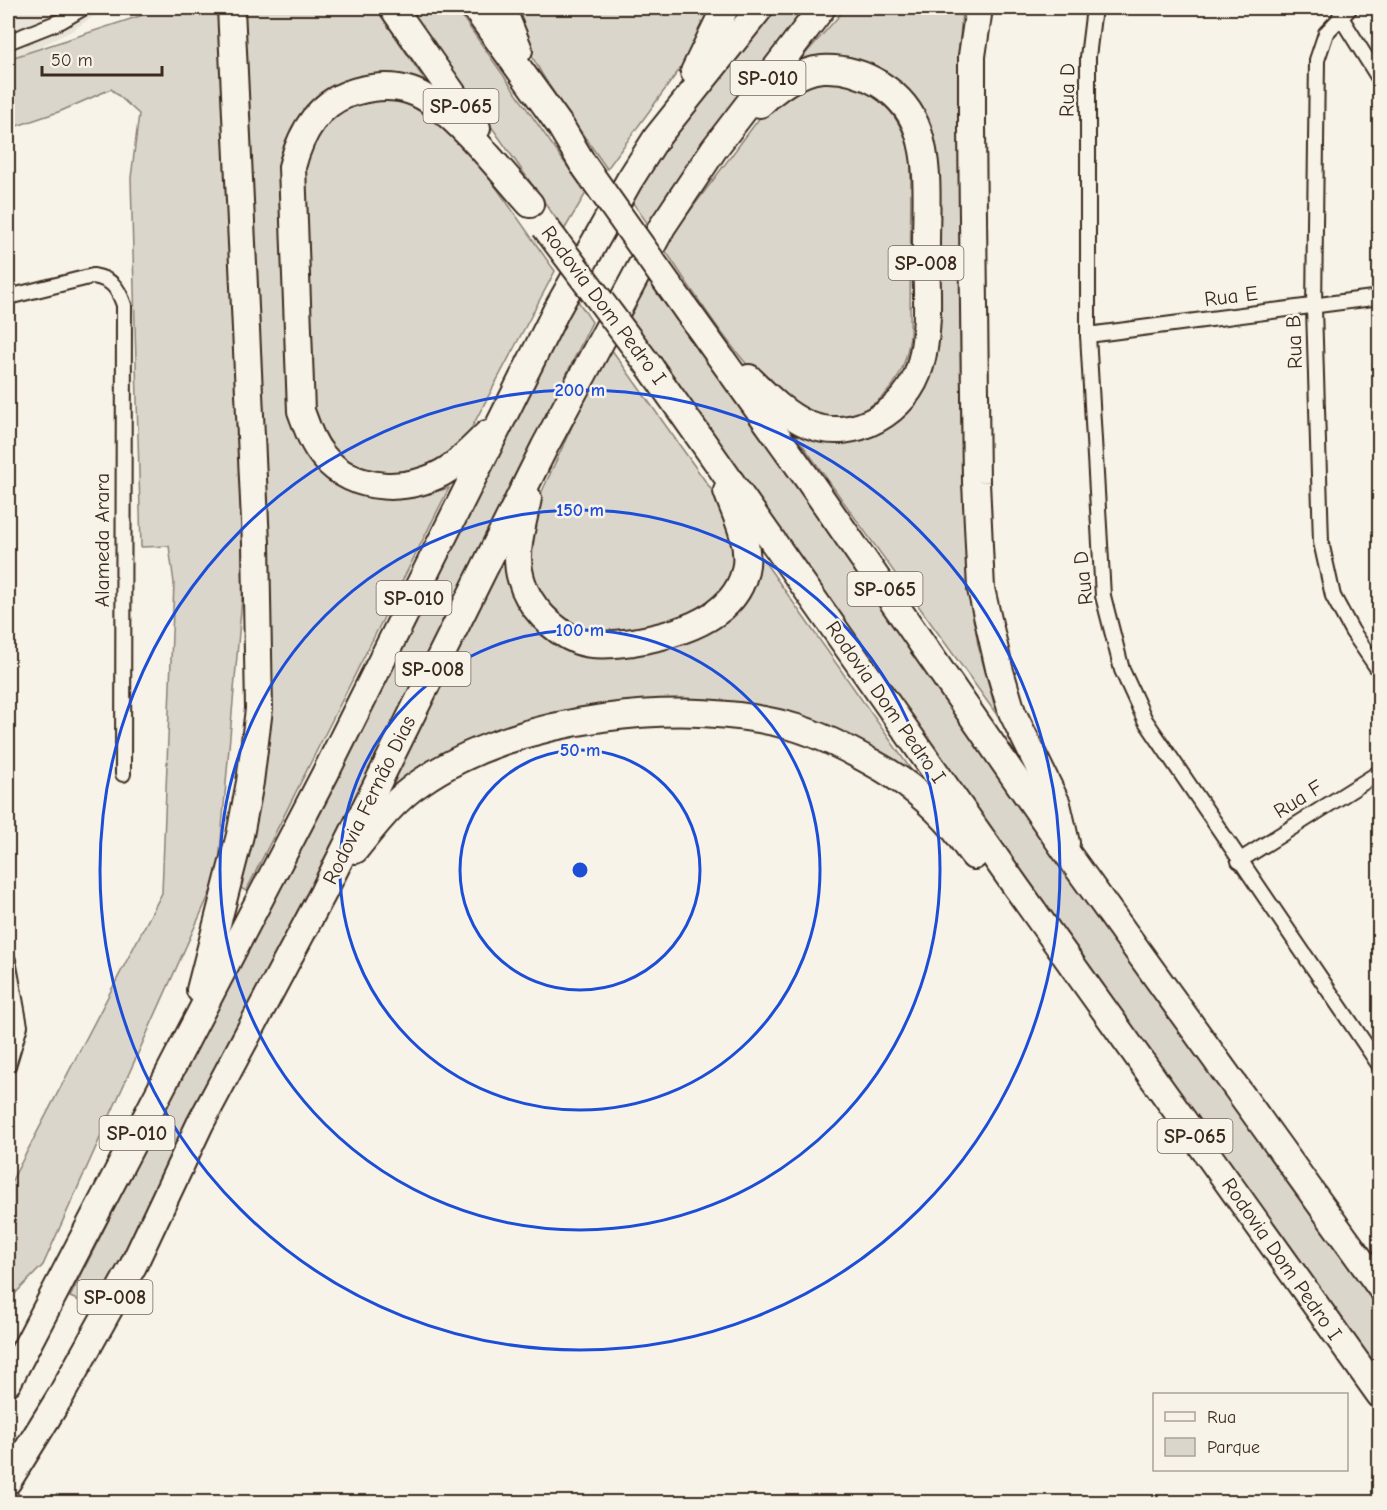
<svg xmlns="http://www.w3.org/2000/svg" width="1387" height="1510" font-family="'Comic Neue',sans-serif">
  <style>
    .built { fill: #e9e4d9 }
    .green { fill: #dbd6cb; stroke: #8b8074; stroke-width: 1.5 }
    .lines { fill: none; stroke-linecap: round; stroke-linejoin: round }
    .service-casing { stroke: #3b2a1e; stroke-width: 11 }
    .minor-casing { stroke: #3b2a1e; stroke-width: 18 }
    .motorway-casing { stroke: #3b2a1e; stroke-width: 30 }
    .service { stroke: #f7f3e8; stroke-width: 7 }
    .minor { stroke: #f7f3e8; stroke-width: 14 }
    .motorway { stroke: #f7f3e8; stroke-width: 26 }
    .motorway-bridge-casing { stroke: #3b2a1e; stroke-width: 30; stroke-linecap: butt }
    .motorway-bridge { stroke: #f7f3e8; stroke-width: 26 }
    .ring { fill: none; stroke: #1d4ed8; stroke-width: 3 }
    .labels { text-anchor: middle; dominant-baseline: central; stroke-width: 5; stroke-linejoin: round; paint-order: stroke }
    .shield { fill: #f7f3e8; stroke: #73665b; stroke-width: 1.5 }
    .shield-label { font-size: 20px; font-weight: bold; fill: #3b2a1e }
    .street-label { font-size: 21px; fill: #3b2a1e; stroke: #f7f3e8 }
    .centre { fill: #1d4ed8; stroke: #f7f3e8; stroke-width: 3 }
    .ring-label { font-size: 18px; text-anchor: middle; font-weight: bold; fill: #1d4ed8; stroke: #f7f3e8; stroke-width: 5; stroke-linejoin: round; paint-order: stroke }
  </style>
  <rect width="100%" height="100%" fill="#f7f3e8"/>
  <filter id="ink" filterUnits="userSpaceOnUse"><feTurbulence type="fractalNoise" baseFrequency=".0167" numOctaves="2"/><feDisplacementMap in="SourceGraphic" scale="12" xChannelSelector="R" yChannelSelector="G"/><feConvolveMatrix kernelMatrix="1 2 1 2 8 2 1 2 1" color-interpolation-filters="sRGB"/></filter>
  <g filter="url(#ink)">
    <!-- built -->
    <path class="built" d="M8,8H106L70,32L8,62Z"/>
    <!-- green -->
    <g class="green">
      <path d="M143,8H226L229,49L243,586L218,875L43,1265L8,1301V1188L162,893L174,583L169,546L141,547L131,178L139,114L111,89L61,111L8,129V59L143,15Z"/>
      <path d="M242,8H376L428,85L396,78L294,129L284,149L281,168L292,401L359,493L384,499L412,498L449,488L246,891L239,887L258,784Z"/>
      <path d="M408,8H456L586,193L564,230Z"/>
      <path d="M512,8H713L685,62L607,169C572,117 529,67 512,8Z"/>
      <path d="M776,8H813L714,149L671,188L648,224L630,199L714,82Z"/>
      <path d="M846,8H962L958,72L961,414L966,559L978,645L997,715L794,433L825,438L852,436L931,366L908,97L792,69Z"/>
      <path d="M832,80C877,89 903,114 911,160L910,336C906,367 896,390 869,407C857,415 834,422 821,419C757,401 699,299 663,247L761,116C780,98 804,81 832,80Z"/>
      <path d="M377,97C393,98 407,100 421,107C462,128 525,231 555,271L464,442L446,460L403,478L367,476L333,455L311,412L302,169L320,127L337,112Z"/>
      <path d="M645,276L966,718L1379,1306V1383L622,314Z"/>
      <path d="M574,295L592,322L440,633L98,1308L70,1297Z"/>
      <path d="M609,346L718,499L731,523L738,566L718,601L648,632H592L570,625L552,612L528,577L527,533L539,498Z"/>
      <path d="M508,545L515,595L616,655L648,653L705,635L720,624L757,551L926,791L811,726L583,715L382,802Z"/>
    </g>
    <g class="lines">
      <defs>
        <path id="service" d="M13,1502L14,1496"/>
        <g id="minor">
          <path d="M1094,8L1088,57V335L1103,596L1122,670L1145,720L1380,1066"/>
          <path d="M1350,8L1326,33L1317,60L1314,308L1321,542L1333,596L1352,631L1380,672"/>
          <path d="M1340,16L1380,80"/>
          <path d="M8,42L61,21L83,8"/>
          <path d="M8,297L93,276C112,279 118,288 124,305L123,774"/>
          <path d="M1088,335L1380,297"/>
          <path d="M1239,861L1380,772"/>
          <path d="M8,960L20,1026L8,1066"/>
        </g>
        <g id="motorway">
          <path d="M393,8L477,128"/>
          <path d="M475,8L561,127L583,164"/>
          <path d="M502,8L519,50"/>
          <path d="M979,8L972,56V129L976,482L981,589L999,668L1012,712L1057,804L1066,843"/>
          <path d="M694,72L725,8"/>
          <path d="M688,312L810,482L1067,853L1380,1287"/>
          <path d="M650,367L1017,888L1380,1395"/>
          <path d="M749,378C767,396 785,415 809,425C854,443 908,411 920,366C931,328 926,283 926,244C926,207 930,166 918,131C905,92 863,67 822,69C799,71 775,89 760,104"/>
          <path d="M487,434C475,446 463,458 450,468C412,494 353,493 323,456C312,443 307,427 301,411L292,167C300,136 315,106 348,94C367,87 391,84 411,91C450,104 501,172 530,204"/>
          <path d="M528,498C523,524 513,553 521,579C528,606 553,631 578,641C595,647 616,644 633,642C676,635 739,618 746,565C749,539 735,514 727,491"/>
          <path d="M355,850C374,826 395,799 421,782C515,716 688,695 797,728C822,736 848,749 871,762C903,779 932,803 955,830C962,839 967,848 974,856"/>
          <path d="M200,990L240,835L250,782L259,709L256,543L231,8"/>
          <path d="M8,1382L325,774L556,311L629,181L657,137L760,8"/>
          <path d="M8,1481L60,1397L133,1266L200,1124L323,893L545,446L662,227L714,149L822,8"/>
        </g>
      </defs>
      <!-- service casing -->
      <use href="#service" class="service-casing"/>
      <!-- minor casing -->
      <use href="#minor" class="minor-casing"/>
      <!-- motorway casing -->
      <use href="#motorway" class="motorway-casing"/>
      <!-- service -->
      <use href="#service" class="service"/>
      <!-- minor -->
      <use href="#minor" class="minor"/>
      <!-- motorway -->
      <use href="#motorway" class="motorway"/>
      <defs>
        <g id="motorway-bridge">
          <path d="M583,164L688,312"/>
          <path d="M545,227L650,367"/>
        </g>
      </defs>
      <!-- motorway-bridge casing -->
      <use href="#motorway-bridge" class="motorway-bridge-casing"/>
      <!-- motorway-bridge -->
      <use href="#motorway-bridge" class="motorway-bridge"/>
    </g>
  </g>
  <!-- distance rings -->
  <g class="ring">
    <circle cx="580" cy="870" r="120"/>
    <circle cx="580" cy="870" r="240"/>
    <circle cx="580" cy="870" r="360"/>
    <circle cx="580" cy="870" r="480"/>
  </g>
  <g class="labels">
    <!-- shield labels -->
    <g class="shield">
      <rect x="730.5" y="61" width="75" height="34" rx="4.5"/>
      <rect x="423.5" y="89" width="75" height="34" rx="4.5"/>
      <rect x="888.5" y="246" width="75" height="34" rx="4.5"/>
      <rect x="847.5" y="572" width="75" height="34" rx="4.5"/>
      <rect x="376.5" y="581" width="75" height="34" rx="4.5"/>
      <rect x="395.5" y="652" width="75" height="34" rx="4.5"/>
      <rect x="99.5" y="1116" width="75" height="34" rx="4.5"/>
      <rect x="1157.5" y="1119" width="75" height="34" rx="4.5"/>
      <rect x="77.5" y="1280" width="75" height="34" rx="4.5"/>
    </g>
    <g class="shield-label">
      <text x="768" y="78">SP-010</text>
      <text x="461" y="106">SP-065</text>
      <text x="926" y="263">SP-008</text>
      <text x="885" y="589">SP-065</text>
      <text x="414" y="598">SP-010</text>
      <text x="433" y="669">SP-008</text>
      <text x="137" y="1133">SP-010</text>
      <text x="1195" y="1136">SP-065</text>
      <text x="115" y="1297">SP-008</text>
    </g>
    <!-- street labels -->
    <g class="street-label">
      <text transform="translate(1067 90) rotate(-89)">Rua D</text>
      <text transform="translate(1231 296) rotate(-7)">Rua E</text>
      <text transform="translate(604 305) rotate(53)">Rodovia Dom Pedro I</text>
      <text transform="translate(1294 342) rotate(-92)">Rua B</text>
      <text transform="translate(102 540) rotate(-90)">Alameda Arara</text>
      <text transform="translate(1083 578) rotate(-96)">Rua D</text>
      <text transform="translate(886 702) rotate(55)">Rodovia Dom Pedro I</text>
      <text transform="translate(1298 799) rotate(-32)">Rua F</text>
      <text transform="translate(369 800) rotate(-64)">Rodovia Fernão Dias</text>
      <text transform="translate(1282 1259) rotate(55)">Rodovia Dom Pedro I</text>
    </g>
  </g>
  <circle cx="580" cy="870" r="9" class="centre"/>
  <g class="ring-label">
    <text x="580" y="396">200 m</text>
    <text x="580" y="516">150 m</text>
    <text x="580" y="636">100 m</text>
    <text x="580" y="756">50 m</text>
  </g>
  <!-- margin -->
  <rect width="1387" height="1510" fill="none" stroke="#f7f3e8" stroke-width="30"/>
  <rect x="15" y="15" width="1357" height="1480" fill="none" stroke="#3b2a1e" stroke-width="2" filter="url(#ink)"/>
  <!-- legend -->
  <rect x="1153" y="1393" width="195" height="78" fill="#f7f3e8" stroke="#aca397" stroke-width="1.5"/>
  <rect x="1165" y="1412" width="30" height="9" fill="#f7f3e8" stroke="#aca397" stroke-width="1.5"/>
  <text x="1207" y="1423" font-size="18" fill="#3b2a1e">Rua</text>
  <rect x="1165" y="1438" width="30" height="18" fill="#dbd6cb" stroke="#aca397" stroke-width="1.5"/>
  <text x="1207" y="1453" font-size="18" fill="#3b2a1e">Parque</text>
  <!-- scale -->
  <path d="M42 66v9h120v-9" fill="none" stroke="#3b2a1e" stroke-width="3"/>
  <text x="51" y="66" font-size="18" fill="#3b2a1e" stroke="#f7f3e8" stroke-width="4.5" paint-order="stroke">50 m</text>
</svg>
